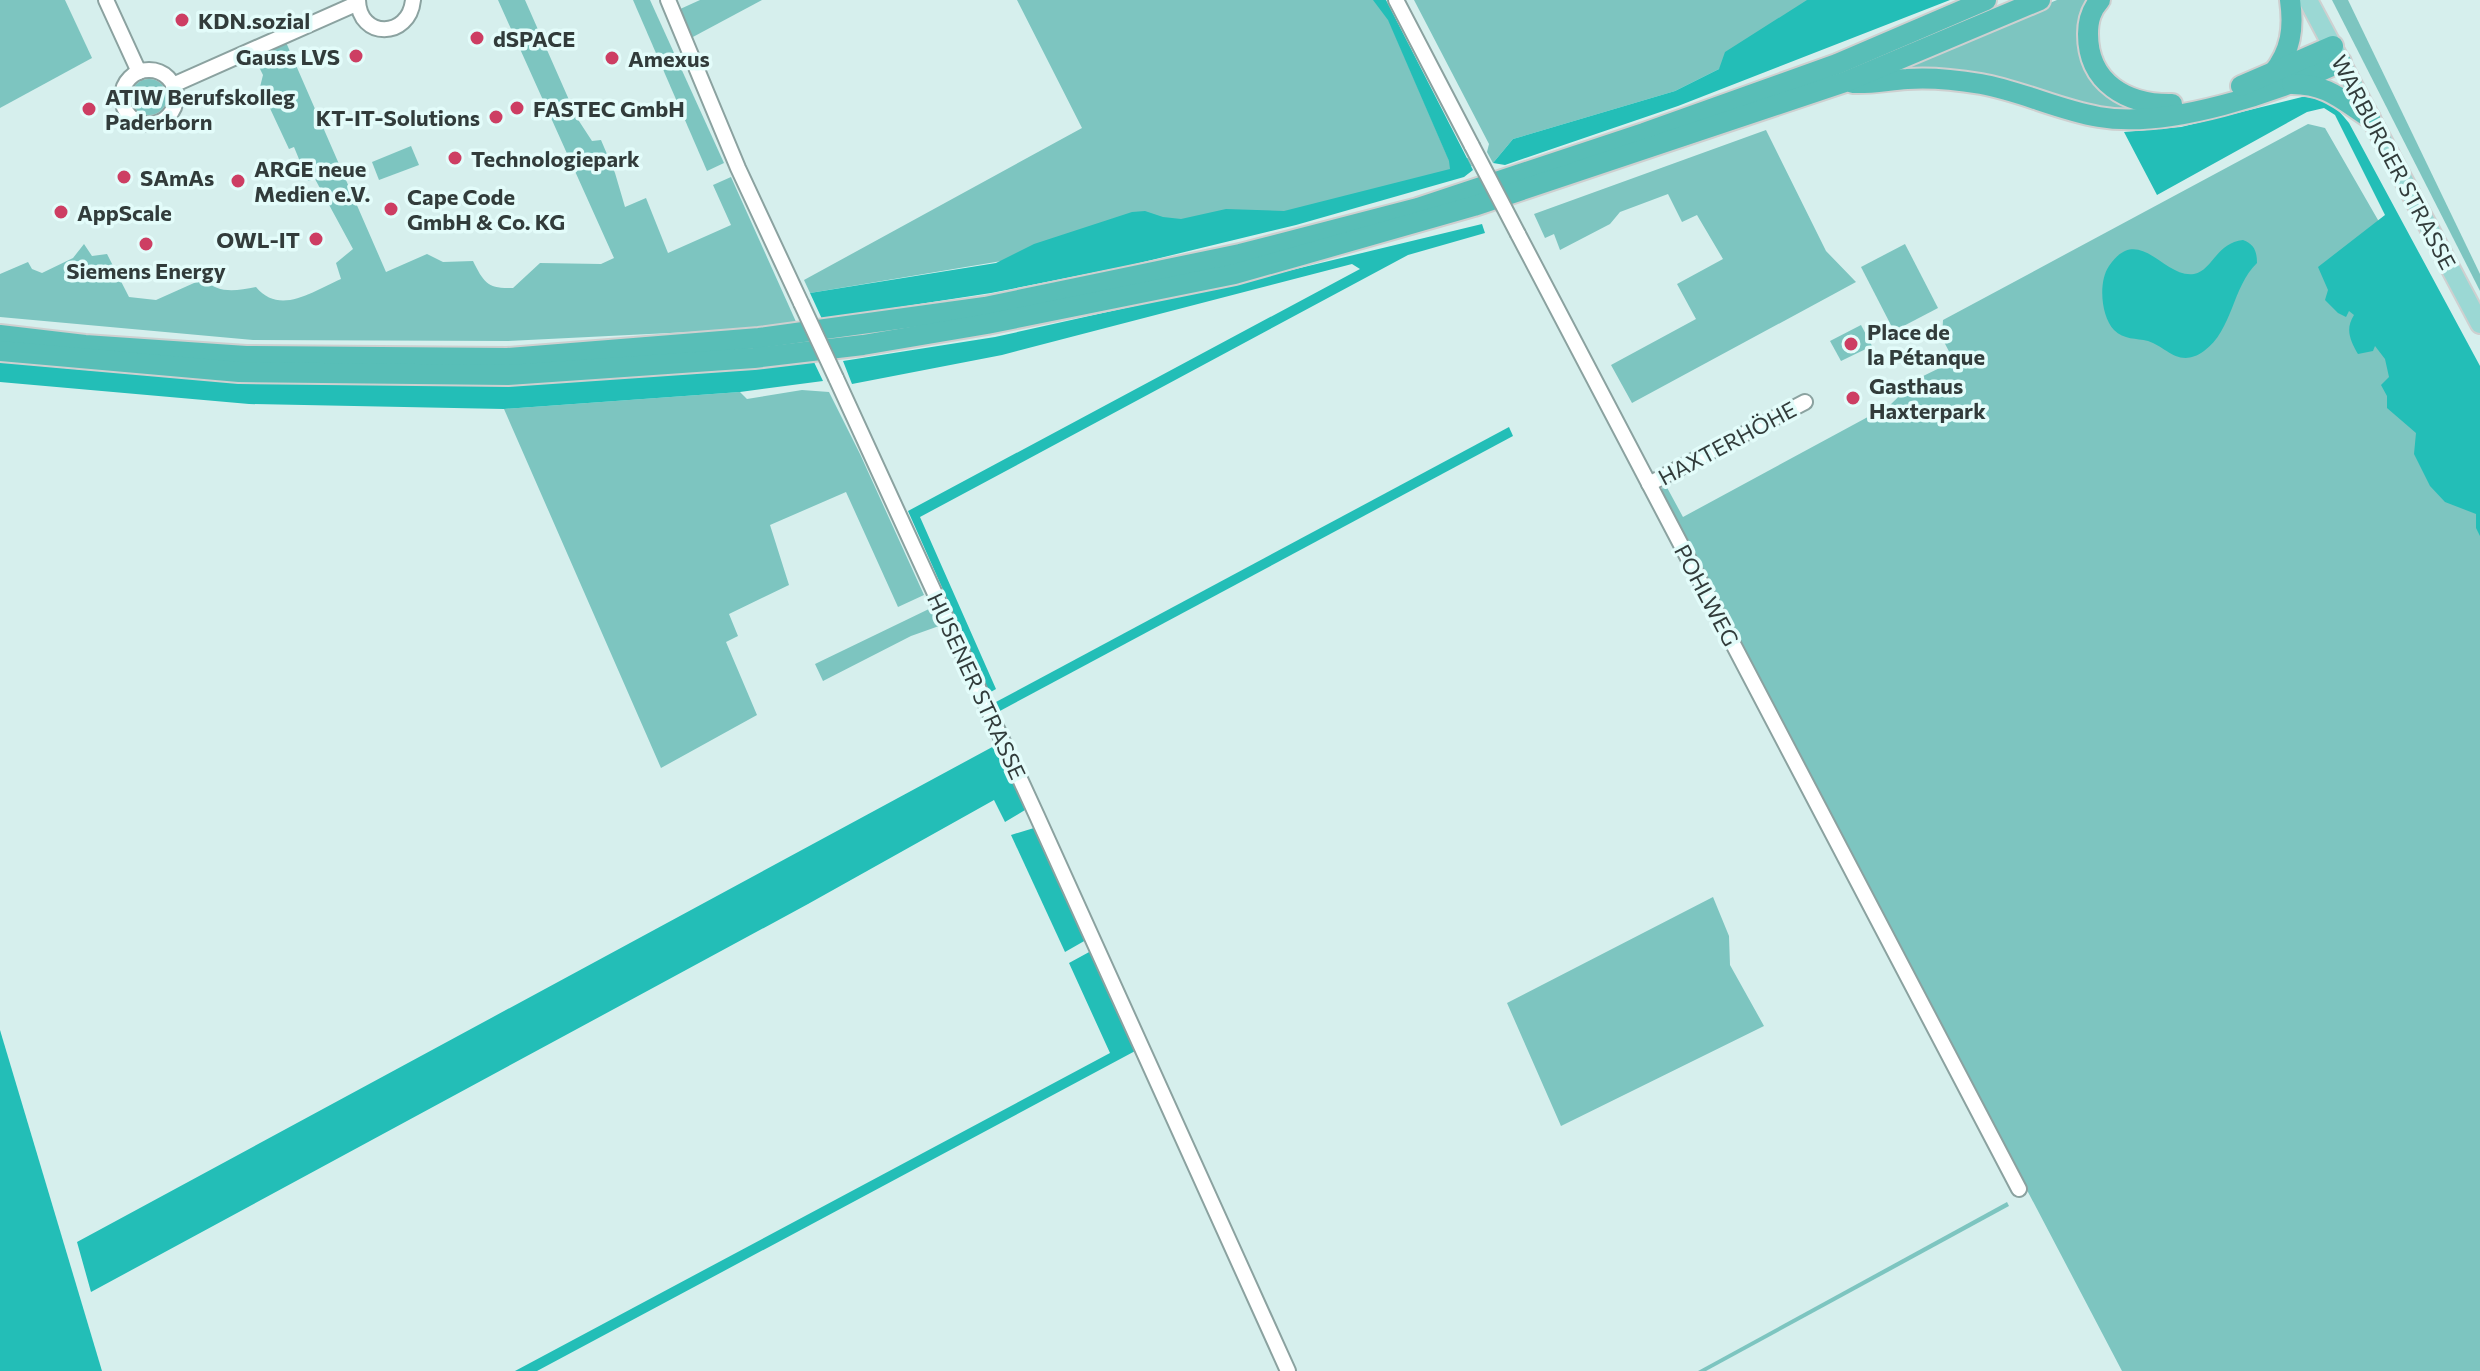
<svg xmlns="http://www.w3.org/2000/svg" width="2480" height="1371" font-family="Commissioner,sans-serif">
  <style>
    .green { fill: #7dc5c0 }
    .forest { fill: #23beb7 }
    .water { fill: #25bfb8 }
    .lines { fill: none; stroke-linecap: round; stroke-linejoin: round }
    .minor-casing { stroke: #8ba2a0; stroke-width: 18 }
    .major-casing { stroke: #ced0d0; stroke-width: 22 }
    .highway-casing { stroke: #ced0d0; stroke-width: 24 }
    .minor { stroke: #fff; stroke-width: 14 }
    .major { stroke: #9bd8d4; stroke-width: 18 }
    .highway { stroke: #58beb7; stroke-width: 20 }
    .minor-bridge-casing { stroke: #8ba2a0; stroke-width: 18; stroke-linecap: butt }
    .minor-bridge { stroke: #fff; stroke-width: 14 }
    .poi-dot { fill: #cd3e63; stroke: #e3fcfa; stroke-width: 3 }
    .labels { text-anchor: middle; dominant-baseline: central; stroke-width: 7; stroke-linejoin: round; paint-order: stroke }
    .poi-label { font-size: 22px; font-weight: bold; fill: #323c3b; stroke: #e3fcfa; text-anchor: start }
    .street-label { font-size: 22px; fill: #323c3b; stroke: #e3fcfa }
  </style>
  <rect width="100%" height="100%" fill="#d6efed"/>
  <!-- green -->
  <g class="green">
    <path d="M0,0H65L92,58L0,108Z"/>
    <path d="M498,0H525L577,118L592,141L601,140L615,173L625,207L646,198L668,253L731,225L713,185L731,177L797,324L750,329L508,341L253,340L0,317V274L28,262L32,269L42,273L73,258L84,244L92,256L107,254L129,297L156,300L203,279C219,294 235,291 256,287C280,316 313,291 341,279L336,263L353,249L315,179L308,181L294,147L289,149L260,87L263,75L253,55L285,40L386,272L427,254L443,262L473,261C484,283 488,289 513,288L540,263L601,264L614,258Z"/>
    <path d="M633,0H650L724,163L707,171Z"/>
    <path d="M700,0H762L691,38L678,10Z"/>
    <path d="M1017,0H1380L1449,160L1468,158L1472,166L1283,214L810,293L804,280L1082,128Z"/>
    <path d="M1414,0H1822L1719,69L1675,91L1513,139L1493,163L1487,152L1489,144Z"/>
    <path d="M2057,0H2091L2083,48L2146,109L2122,111L1875,74Z"/>
    <path d="M2332,0H2348L2480,274V291Z"/>
    <circle cx="149" cy="97" r="18"/>
    <path d="M2308,124L2325,128L2378,220L2480,434V1371H2122L1661,493L1664,482L1683,517L1890,405L1917,379L1954,361L1942,338L1943,320Z"/>
    <path d="M1766,130L1826,251L1856,282L1632,403L1611,365L1696,319L1677,284L1723,259L1697,215L1682,222L1668,194L1620,212L1610,224L1560,250L1554,234L1545,238L1534,214Z"/>
    <path d="M411,146L419,165L379,180L372,162Z"/>
    <path d="M1905,244L1938,308L1894,331L1861,267Z"/>
    <path d="M1861,325L1872,346L1841,361L1830,341Z"/>
    <path d="M802,390L829,392L860,454L924,595L898,607L846,492L770,525L789,585L729,614L738,636L726,642L757,715L661,768L504,409L740,392L747,399Z"/>
    <path d="M931,608L939,626L911,636L823,681L815,664Z"/>
    <path d="M1713,897L1729,936L1730,965L1764,1026L1561,1126L1507,1003Z"/>
    <path d="M2007,1202L2009,1206L1706,1371H1698Z"/>
  </g>
  <!-- forest -->
  <g class="forest">
    <path d="M1373,0H1386L1473,170L1464,177L1296,225L1127,266L991,293L822,319L810,293L996,263L1034,244L1132,212L1145,211L1163,217L1181,219L1226,209L1284,211L1450,169L1449,161L1388,20Z"/>
    <path d="M1807,0H1950L1678,106L1505,165L1493,163L1513,139L1675,91L1719,69L1725,52Z"/>
    <path d="M2302,97C2324,97 2336,106 2349,123L2480,366V536L2476,528V514L2445,502L2430,486L2414,454L2416,433L2387,408V396L2381,385L2389,377L2385,359L2375,346L2373,351L2358,354C2350,340 2345,329 2354,315L2349,311L2346,317L2338,313L2325,300L2328,290L2318,267L2385,215L2335,115L2324,108L2307,112L2157,195L2124,132L2181,127Z"/>
    <path d="M1482,224L1485,233L1408,255L920,517L996,689L989,693L908,511L1360,269L1352,264L1002,355L852,384L843,361L995,337L1238,283Z"/>
    <path d="M813,360L823,381L740,392L504,409L249,404L0,382V362L86,370L239,379Z"/>
    <path d="M1509,427L1513,436L998,712L994,703Z"/>
    <path d="M996,745L1025,810L1005,822L994,800L808,904L91,1292L77,1242Z"/>
    <path d="M1034,828L1086,940L1065,952L1011,835Z"/>
    <path d="M1091,951L1137,1050L537,1371H515L1110,1053L1069,963Z"/>
    <path d="M0,1030L102,1371H0Z"/>
  </g>
  <!-- water -->
  <path class="water" d="M2243,240C2254,244 2257,251 2257,263C2232,287 2233,330 2204,351C2179,369 2167,347 2148,341C2136,338 2124,340 2114,330C2101,316 2098,282 2109,266C2139,222 2164,279 2194,274C2212,271 2216,243 2243,240Z"/>
  <g class="lines">
    <defs>
      <g id="minor">
        <path d="M106,0L139,72"/>
        <path d="M358,0C359,39 409,39 413,0"/>
        <path d="M668,0L738,168L801,303"/>
        <path d="M1396,0L1472,146"/>
        <circle cx="149" cy="97" r="27"/>
        <path d="M173,85L358,3"/>
        <path d="M1518,234L2019,1189"/>
        <path d="M836,378L1037,816L1288,1371"/>
        <path d="M1649,484L1805,402"/>
      </g>
      <path id="major" d="M2308,0L2480,324"/>
      <g id="highway">
        <path d="M2100,0C2091,10 2088,20 2088,34C2088,83 2127,105 2172,104"/>
        <path d="M2273,73C2291,51 2294,28 2290,0"/>
        <path d="M1853,83C1872,84 1889,80 1907,79C1931,77 1957,80 1981,84C2021,91 2058,110 2099,117C2169,129 2277,92 2341,62"/>
        <path d="M2292,84C2327,84 2342,100 2370,118"/>
        <path d="M2241,86L2333,46"/>
        <path d="M0,335L85,345L246,356L507,358L759,338L985,307L1240,254L1418,208L1644,133L1837,64L1986,0"/>
        <path d="M0,351L239,372L508,375L754,358L863,345L987,324L1235,274L1474,206L1845,82L2040,0"/>
      </g>
    </defs>
    <!-- minor casing -->
    <use href="#minor" class="minor-casing"/>
    <!-- major casing -->
    <use href="#major" class="major-casing"/>
    <!-- highway casing -->
    <use href="#highway" class="highway-casing"/>
    <!-- minor -->
    <use href="#minor" class="minor"/>
    <!-- major -->
    <use href="#major" class="major"/>
    <!-- highway -->
    <use href="#highway" class="highway"/>
    <defs>
      <g id="minor-bridge">
        <path d="M1472,146L1518,234"/>
        <path d="M801,303L836,378"/>
      </g>
    </defs>
    <!-- minor-bridge casing -->
    <use href="#minor-bridge" class="minor-bridge-casing"/>
    <!-- minor-bridge -->
    <use href="#minor-bridge" class="minor-bridge"/>
  </g>
  <!-- markers -->
  <g class="poi-dot">
    <circle cx="182" cy="20" r="8"/>
    <circle cx="477" cy="38" r="8"/>
    <circle cx="356" cy="56" r="8"/>
    <circle cx="612" cy="58" r="8"/>
    <circle cx="517" cy="108" r="8"/>
    <circle cx="89" cy="109" r="8"/>
    <circle cx="496" cy="117" r="8"/>
    <circle cx="455" cy="158" r="8"/>
    <circle cx="124" cy="177" r="8"/>
    <circle cx="238" cy="181" r="8"/>
    <circle cx="391" cy="209" r="8"/>
    <circle cx="61" cy="212" r="8"/>
    <circle cx="316" cy="239" r="8"/>
    <circle cx="146" cy="244" r="8"/>
    <circle cx="1851" cy="344" r="8"/>
    <circle cx="1853" cy="398" r="8"/>
  </g>
  <g class="labels">
    <!-- poi labels -->
    <g class="poi-label">
      <text x="198" y="20">KDN.sozial</text>
      <text x="493" y="38">dSPACE</text>
      <text x="340" y="56" text-anchor="end">Gauss LVS</text>
      <text x="628" y="58">Amexus</text>
      <text x="105" y="96">ATIW Berufskolleg<tspan x="105" dy="25">Paderborn</tspan></text>
      <text x="533" y="108">FASTEC GmbH</text>
      <text x="480" y="117" text-anchor="end">KT-IT-Solutions</text>
      <text x="471" y="158">Technologiepark</text>
      <text x="254" y="168">ARGE neue<tspan x="254" dy="25">Medien e.V.</tspan></text>
      <text x="140" y="177">SAmAs</text>
      <text x="407" y="196">Cape Code<tspan x="407" dy="25">GmbH &amp; Co. KG</tspan></text>
      <text x="77" y="212">AppScale</text>
      <text x="300" y="239" text-anchor="end">OWL-IT</text>
      <text x="146" y="270" text-anchor="middle">Siemens Energy</text>
      <text x="1867" y="331">Place de<tspan x="1867" dy="25">la Pétanque</tspan></text>
      <text x="1869" y="385">Gasthaus<tspan x="1869" dy="25">Haxterpark</tspan></text>
    </g>
    <!-- street labels -->
    <g class="street-label">
      <text transform="translate(2394 162) rotate(62)">WARBURGER STRASSE</text>
      <text transform="translate(1727 443) rotate(-28)">HAXTERHÖHE</text>
      <text transform="translate(1707 595) rotate(62)">POHLWEG</text>
      <text transform="translate(977 686) rotate(65)">HUSENER STRASSE</text>
    </g>
  </g>
</svg>
